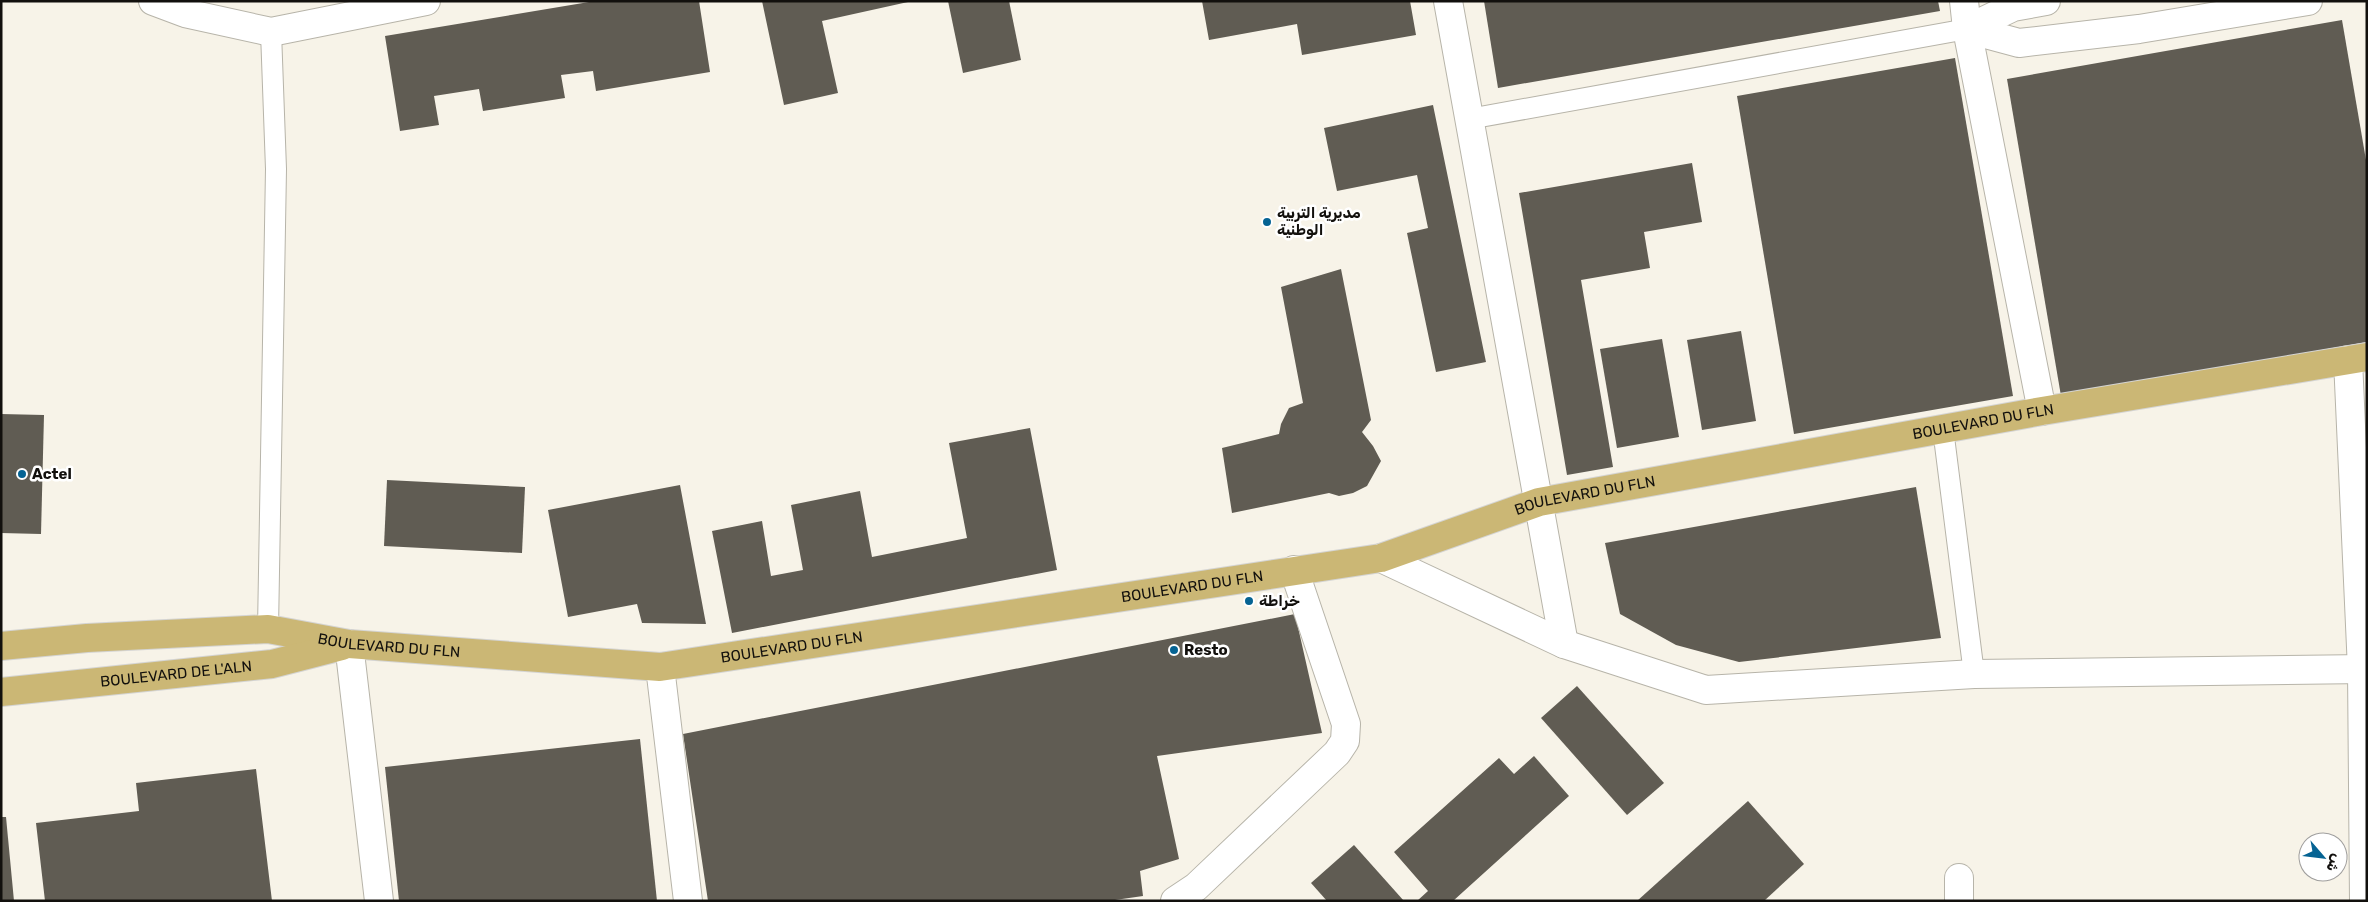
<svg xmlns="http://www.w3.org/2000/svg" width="2368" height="902" font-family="Rubik,Cairo,sans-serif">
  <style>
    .building { fill: #605c53 }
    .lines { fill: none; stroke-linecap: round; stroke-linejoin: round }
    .service-casing { stroke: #b7b4a9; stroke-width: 22 }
    .minor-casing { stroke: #b7b4a9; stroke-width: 30 }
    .primary-casing { stroke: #d4d4d3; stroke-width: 30 }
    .service { stroke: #fff; stroke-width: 20 }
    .minor { stroke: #fff; stroke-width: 28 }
    .primary { stroke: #cbb775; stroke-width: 28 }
    .poi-dot { fill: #056393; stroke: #fff; stroke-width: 2 }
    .labels { text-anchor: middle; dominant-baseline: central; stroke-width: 5; stroke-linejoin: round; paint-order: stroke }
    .poi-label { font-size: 15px; font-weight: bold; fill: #12100d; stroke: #fff; text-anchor: start }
    .street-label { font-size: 15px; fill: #12100d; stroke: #fff }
  </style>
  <rect width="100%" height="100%" fill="#f7f3e8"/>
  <!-- building -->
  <g class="building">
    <path d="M595,1H699L710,72L596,91L593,71L561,75L565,98L483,111L479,89L434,96L439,125L400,131L385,36Z"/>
    <path d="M762,1H908V2L822,21L838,93L784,105Z"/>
    <path d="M948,1H1009L1021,60L963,73Z"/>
    <path d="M1202,1H1410L1416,35L1302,55L1297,24L1209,40Z"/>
    <path d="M1484,1H1938L1940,11L1498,88Z"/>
    <path d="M2342,20L2367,166V342L2061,396L2007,79Z"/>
    <path d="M1955,58L2013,396L1794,434L1737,96Z"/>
    <path d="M1433,105L1486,362L1436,372L1407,233L1428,228L1417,175L1337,191L1324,128Z"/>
    <path d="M1692,163L1702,222L1644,232L1650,268L1581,280L1613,467L1567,475L1519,193Z"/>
    <path d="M1341,269L1371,420L1362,432L1373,446L1381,461L1367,486L1353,493L1339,496L1329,493L1232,513L1222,448L1279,434L1281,424L1289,408L1303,403L1281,287Z"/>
    <path d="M1741,331L1756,421L1702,430L1687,340Z"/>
    <path d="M1662,339L1679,437L1617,448L1600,349Z"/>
    <path d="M1,414L44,415L41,534L1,533Z"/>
    <path d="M1030,428L1057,570L732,633L712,531L762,521L771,576L803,570L791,505L860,491L872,557L967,538L949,443Z"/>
    <path d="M387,480L525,487L522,553L384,546Z"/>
    <path d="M680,485L706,624L642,623L637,604L568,617L548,510Z"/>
    <path d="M1916,487L1941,638L1739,662L1676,645L1620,614L1605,543Z"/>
    <path d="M1295,614L1322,733L1157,756L1179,859L1140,871L1143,896L1108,901H708L683,734Z"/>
    <path d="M1577,686L1664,783L1627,815L1541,718Z"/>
    <path d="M640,739L657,901H399L385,767Z"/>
    <path d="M1534,756L1569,796L1453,901H1417L1428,891L1394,852L1499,758L1514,774Z"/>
    <path d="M256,769L272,901H45L36,823L139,811L136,783Z"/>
    <path d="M1748,801L1804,864L1764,901H1637Z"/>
    <path d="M1,817H6L14,901H1Z"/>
    <path d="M1354,845L1404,901H1327L1311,883Z"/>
  </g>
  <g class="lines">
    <defs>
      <g id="service">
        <path d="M1469,119L1967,29"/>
        <path d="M1943,429L1974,674"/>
        <path d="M268,629L276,169L271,32"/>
      </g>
      <g id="minor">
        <path d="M153,1L185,13L271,32L426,1"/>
        <path d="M1448,1L1564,644"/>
        <path d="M1964,1L1967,29L2042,411"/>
        <path d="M1967,29L2019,43L2139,29L2308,1"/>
        <path d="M1967,29L2013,7L2046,1"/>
        <path d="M2348,360L2362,669L2364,901"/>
        <path d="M1381,558L1564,644L1706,690L1974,674L2367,669"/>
        <path d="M349,644L379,901"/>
        <path d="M660,667L688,901"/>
        <path d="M1959,878V901"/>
        <path d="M1175,901L1196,887L1337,753L1345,741L1346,724L1294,570"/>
      </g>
      <g id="primary">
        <path id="s1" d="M1,646L87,638L268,629L349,644L660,667L1381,558L1539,502L2042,411L2367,357"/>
        <path id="s2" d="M1,692L272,664L342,646"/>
      </g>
    </defs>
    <!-- service casing -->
    <use href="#service" class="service-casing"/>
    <!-- minor casing -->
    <use href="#minor" class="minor-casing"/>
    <!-- primary casing -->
    <use href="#primary" class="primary-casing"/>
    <!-- service -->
    <use href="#service" class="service"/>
    <!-- minor -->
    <use href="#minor" class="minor"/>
    <!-- primary -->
    <use href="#primary" class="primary"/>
  </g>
  <!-- markers -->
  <g class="poi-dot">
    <circle cx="1267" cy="222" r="5"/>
    <circle cx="22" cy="474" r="5"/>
    <circle cx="1249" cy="601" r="5"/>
    <circle cx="1174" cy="650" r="5"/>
  </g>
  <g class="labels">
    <!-- poi labels -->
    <g class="poi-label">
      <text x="1277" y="213">مديرية التربية<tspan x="1277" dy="17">الوطنية</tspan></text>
      <text x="32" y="474">Actel</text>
      <text x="1259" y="601">خراطة</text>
      <text x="1184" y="650">Resto</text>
    </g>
    <!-- street labels -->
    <g class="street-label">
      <text stroke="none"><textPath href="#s1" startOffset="2010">BOULEVARD DU FLN</textPath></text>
      <text stroke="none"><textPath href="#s1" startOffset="1605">BOULEVARD DU FLN</textPath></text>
      <text stroke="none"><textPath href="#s1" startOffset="1200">BOULEVARD DU FLN</textPath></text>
      <text stroke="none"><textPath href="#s1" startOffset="390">BOULEVARD DU FLN</textPath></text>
      <text stroke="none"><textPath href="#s1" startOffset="795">BOULEVARD DU FLN</textPath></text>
      <text stroke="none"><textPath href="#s2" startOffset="176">BOULEVARD DE L'ALN</textPath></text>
    </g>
  </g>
  <!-- border -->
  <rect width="2368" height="902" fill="none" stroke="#12100d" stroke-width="5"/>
  <!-- north arrow -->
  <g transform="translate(2323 857) rotate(118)"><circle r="24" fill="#ffffff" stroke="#a09f9e"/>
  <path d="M0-4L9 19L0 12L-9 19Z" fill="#056393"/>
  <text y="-8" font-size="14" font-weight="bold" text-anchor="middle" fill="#12100d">ش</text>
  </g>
</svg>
